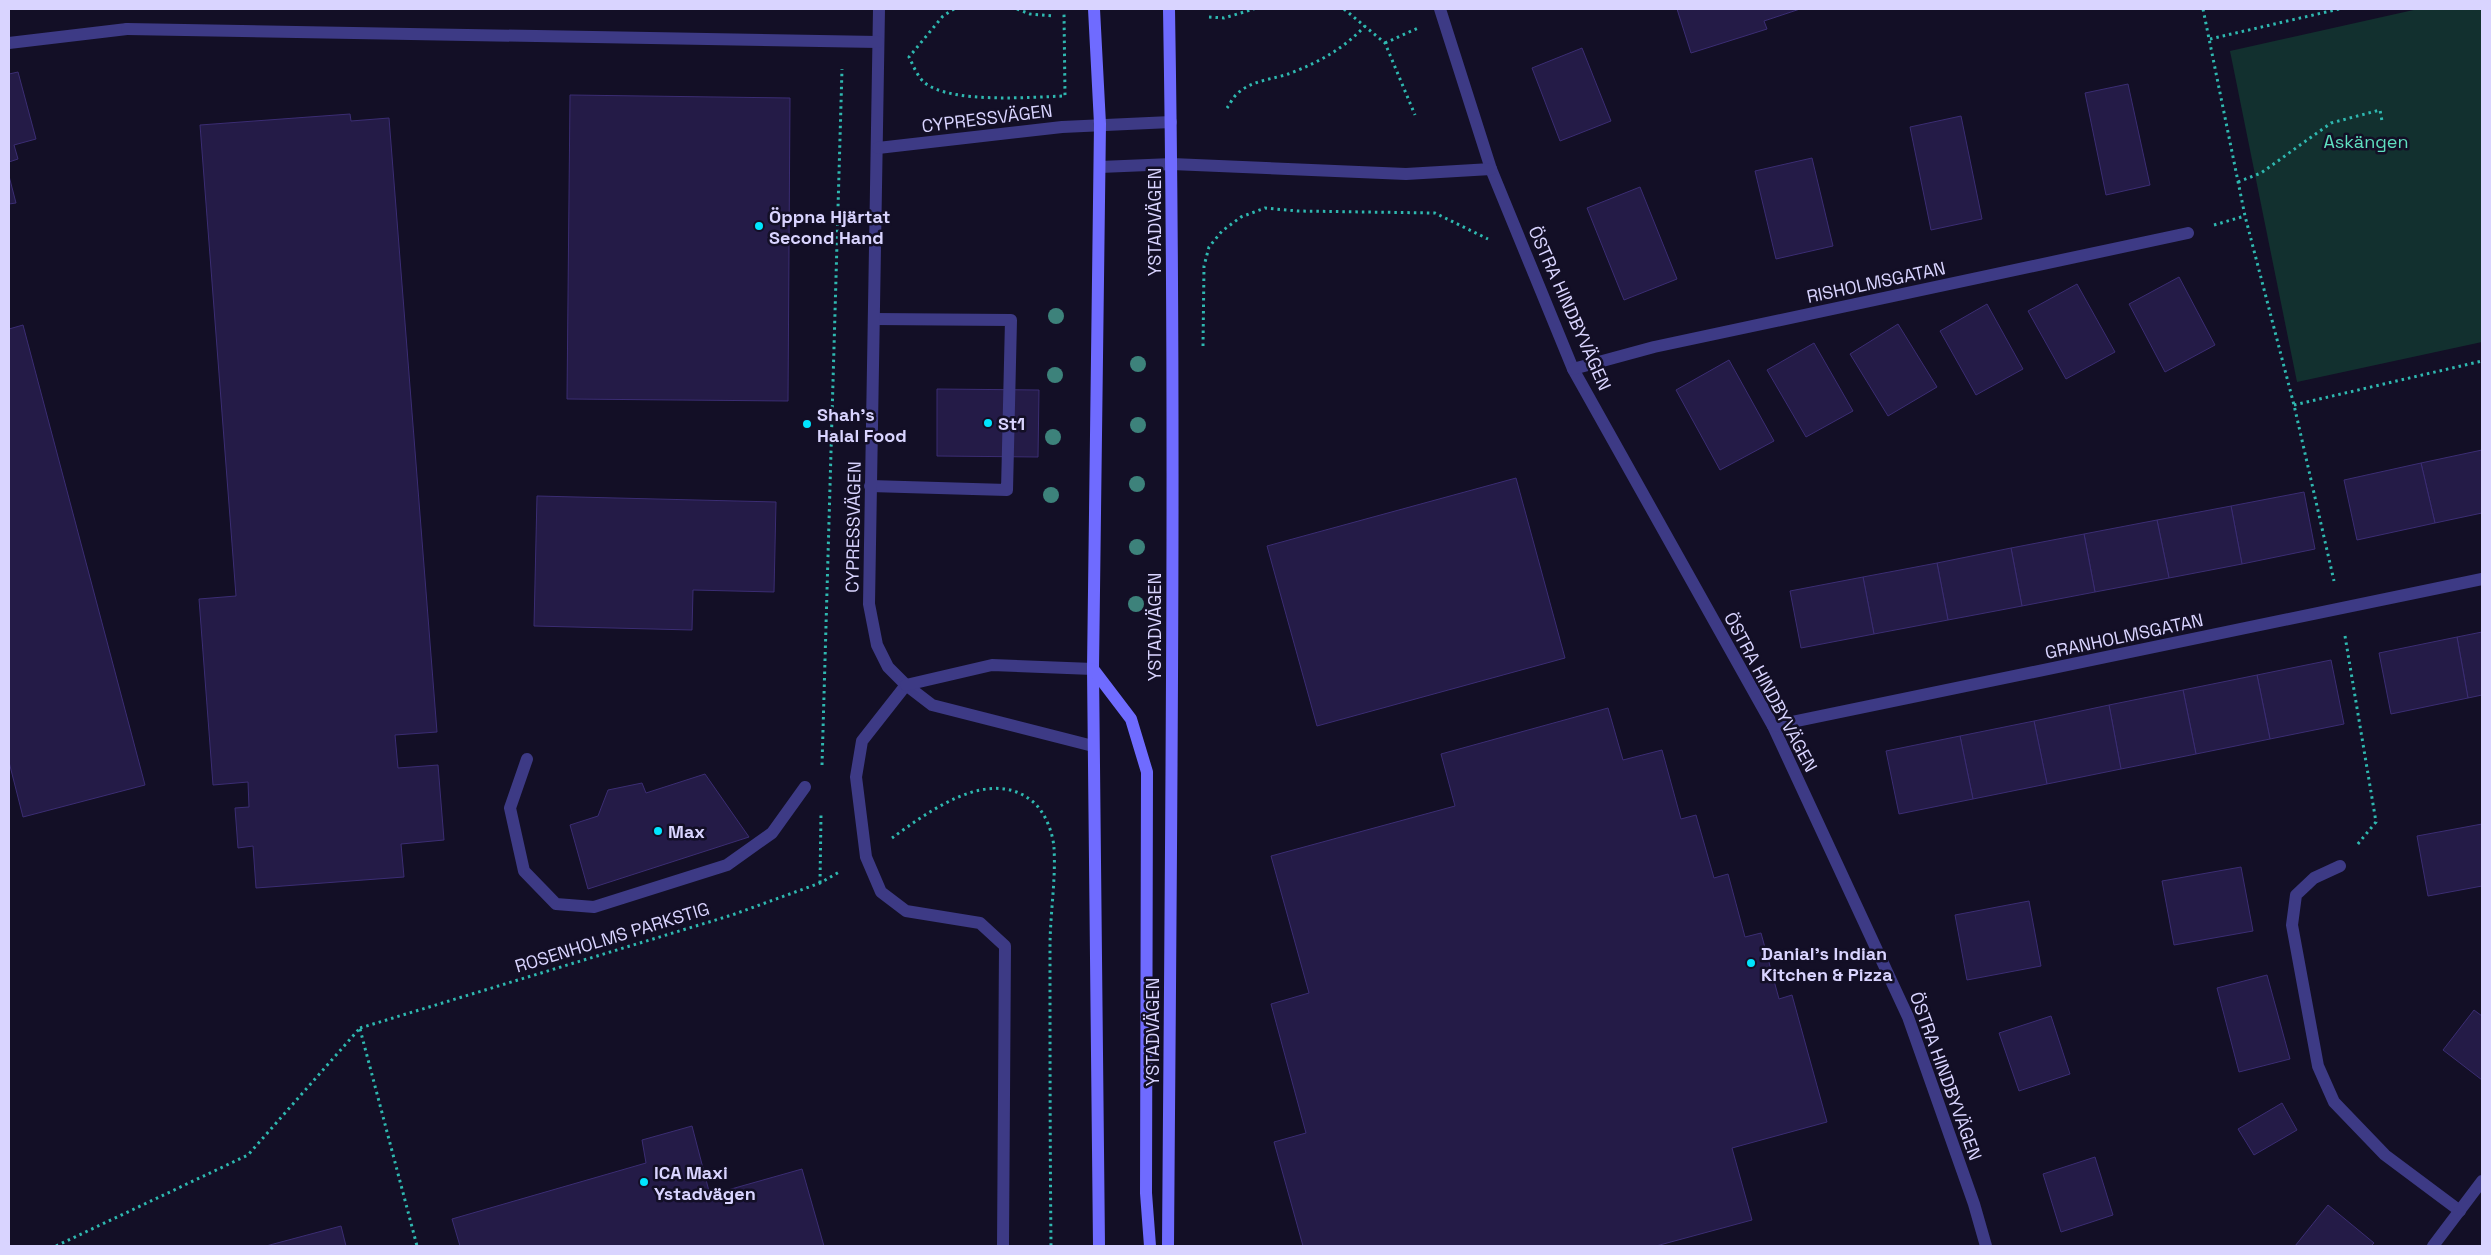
<svg xmlns="http://www.w3.org/2000/svg" width="2491" height="1255" font-family="'Space Grotesk',sans-serif">
  <style>
    .green { fill: #12302f }
    .building { fill: #241b47; stroke: #3b2d73 }
    .lines { fill: none; stroke-linecap: round; stroke-linejoin: round }
    .path { stroke: #2fb8b0; stroke-width: 3; stroke-dasharray: 2.5 4; stroke-linecap: butt }
    .lane { stroke: #3d3a85; stroke-width: 12 }
    .street { stroke: #3d3a85; stroke-width: 12 }
    .secondary { stroke: #6f6bff; stroke-width: 12 }
    .tree { fill: #3d827b }
    .poi-dot { fill: #00e5ff; stroke: #130f26; stroke-width: 2 }
    .labels { text-anchor: middle; dominant-baseline: central; stroke-width: 5; stroke-linejoin: round; paint-order: stroke }
    .street-label { font-size: 18px; fill: #d9d4ff; stroke: #130f26 }
    .park-label { font-size: 18px; fill: #5fe0c0; stroke: #130f26 }
    .poi-label { font-size: 18px; font-weight: bold; fill: #d9d4ff; stroke: #130f26; text-anchor: start }
  </style>
  <rect width="100%" height="100%" fill="#130f26"/>
  <!-- green -->
  <path class="green" d="M2418,9H2482V342L2297,382L2230,51Z"/>
  <!-- building -->
  <g class="building">
    <path d="M1677,9H1800L1764,21L1767,29L1691,53Z"/>
    <path d="M1582,48L1611,121L1560,141L1532,68Z"/>
    <path d="M18,72L36,139L14,145L18,159L9,162V74Z"/>
    <path d="M2128,84L2150,185L2106,195L2085,93Z"/>
    <path d="M570,95L790,98L788,401L567,399Z"/>
    <path d="M350,114L351,121L389,118L437,732L395,735L398,768L438,765L444,840L401,844L404,877L256,888L253,846L238,848L235,808L249,807L248,782L213,785L199,599L236,596L200,125Z"/>
    <path d="M1961,116L1982,219L1931,230L1910,127Z"/>
    <path d="M1812,158L1833,246L1776,259L1755,171Z"/>
    <path d="M9,176L16,203L9,204Z"/>
    <path d="M1640,187L1677,279L1624,300L1587,208Z"/>
    <path d="M2179,277L2215,345L2165,372L2129,304Z"/>
    <path d="M2077,284L2115,352L2066,379L2028,311Z"/>
    <path d="M1987,304L2023,369L1976,395L1940,331Z"/>
    <path d="M1898,324L1937,387L1888,416L1850,354Z"/>
    <path d="M23,325L145,785L23,817L9,762V329Z"/>
    <path d="M1814,343L1853,411L1806,437L1767,370Z"/>
    <path d="M1729,360L1774,441L1720,470L1676,390Z"/>
    <path d="M937,389L1039,390L1038,457L937,456Z"/>
    <path d="M2482,450V513L2435,523L2421,463Z"/>
    <path d="M2421,463L2435,523L2357,540L2344,480Z"/>
    <path d="M1516,478L1565,658L1317,726L1267,546Z"/>
    <path d="M2304,492L2315,549L2242,564L2231,506Z"/>
    <path d="M537,496L776,502L774,592L693,590L692,630L534,626Z"/>
    <path d="M2231,506L2242,564L2169,578L2157,520Z"/>
    <path d="M2157,520L2169,578L2095,592L2084,534Z"/>
    <path d="M2084,534L2095,592L2022,606L2011,548Z"/>
    <path d="M2011,548L2022,606L1948,620L1937,563Z"/>
    <path d="M1937,563L1948,620L1874,634L1863,577Z"/>
    <path d="M1863,577L1874,634L1801,648L1790,591Z"/>
    <path d="M2482,632V695L2468,698L2457,637Z"/>
    <path d="M2457,637L2468,698L2391,714L2379,653Z"/>
    <path d="M2331,660L2344,724L2270,739L2257,675Z"/>
    <path d="M2257,675L2270,739L2196,754L2183,690Z"/>
    <path d="M2183,690L2196,754L2121,769L2109,705Z"/>
    <path d="M2109,705L2121,769L2047,784L2034,721Z"/>
    <path d="M1608,708L1623,760L1662,750L1681,819L1696,815L1714,878L1728,874L1745,937L1761,933L1779,999L1792,995L1827,1122L1732,1148L1752,1220L1656,1246H1303L1274,1142L1306,1133L1271,1004L1309,993L1271,856L1455,806L1441,754Z"/>
    <path d="M2034,721L2047,784L1973,799L1960,736Z"/>
    <path d="M1960,736L1973,799L1899,814L1886,751Z"/>
    <path d="M705,774L749,837L588,889L570,825L598,816L608,790L642,783L646,793Z"/>
    <path d="M2482,824V886L2428,896L2417,836Z"/>
    <path d="M2241,867L2253,931L2174,945L2162,881Z"/>
    <path d="M2029,901L2041,966L1967,980L1955,915Z"/>
    <path d="M2267,975L2290,1059L2239,1072L2217,988Z"/>
    <path d="M2474,1010L2482,1016V1080L2443,1050Z"/>
    <path d="M2051,1016L2070,1074L2019,1091L1999,1033Z"/>
    <path d="M2282,1103L2297,1130L2254,1155L2238,1129Z"/>
    <path d="M692,1126L710,1195L802,1169L824,1246H460L452,1219L646,1163L642,1140Z"/>
    <path d="M2095,1157L2113,1215L2061,1232L2043,1174Z"/>
    <path d="M2328,1205L2374,1243L2371,1246H2295Z"/>
    <path d="M341,1226L346,1246H266Z"/>
  </g>
  <g class="lines">
    <!-- path -->
    <g class="path">
      <path d="M954,9L943,16L909,57C913,65 918,78 925,83C952,104 1030,97 1065,96L1064,14"/>
      <path d="M1017,9L1030,14L1055,16"/>
      <path d="M1344,9L1385,43L1415,115"/>
      <path d="M2203,9L2245,216L2294,405L2334,581"/>
      <path d="M1209,17L1224,18L1254,9"/>
      <path d="M2210,39L2339,9"/>
      <path d="M1385,43L1418,28"/>
      <path d="M1227,108C1230,104 1233,97 1238,93C1252,80 1275,79 1291,73C1321,61 1343,49 1365,26"/>
      <path d="M2238,182L2261,173L2331,123L2380,110L2382,121"/>
      <path d="M2214,225L2245,216"/>
      <path d="M1203,346L1204,266L1209,247L1222,231L1241,217L1265,208L1297,211L1435,213L1488,239"/>
      <path d="M2294,405L2482,361"/>
      <path d="M2345,636L2376,822L2357,845"/>
      <path d="M822,765L842,69"/>
      <path d="M892,838C928,812 989,766 1032,801C1045,811 1053,833 1054,848C1056,880 1050,914 1050,947C1050,1046 1050,1146 1051,1246"/>
      <path d="M820,883L821,814"/>
      <path d="M360,1028L732,915L820,883L841,871"/>
      <path d="M360,1029L417,1246"/>
      <path d="M56,1246L248,1155L360,1028"/>
    </g>
    <!-- lane -->
    <g class="lane">
      <path d="M9,43L127,29"/>
      <path d="M870,486L1007,490L1011,320L874,319"/>
      <path d="M906,685L862,741L856,777L866,857L881,892L906,911L980,923L1005,946L1003,1246"/>
      <path d="M527,759L510,808L524,871L556,904L594,907L727,865L772,833L805,787"/>
    </g>
    <!-- street -->
    <g class="street">
      <path d="M879,9L869,604L877,645L888,667L906,685L932,705L1093,746"/>
      <path d="M1440,9L1491,169L1573,369L1773,726L1908,1017L1974,1204L1986,1246"/>
      <path d="M127,29L878,42"/>
      <path d="M878,148L1062,127L1171,122"/>
      <path d="M1100,167L1172,164L1406,174L1491,169"/>
      <path d="M1573,369L1654,347L2188,233"/>
      <path d="M906,685L992,665L1093,669"/>
      <path d="M1773,726L2482,579"/>
      <path d="M2340,866L2314,878L2296,895L2292,925L2318,1066L2334,1102L2385,1155L2460,1211"/>
      <path d="M2433,1246L2482,1181"/>
    </g>
    <!-- secondary -->
    <g class="secondary">
      <path d="M1094,9L1100,124L1093,669L1099,1246"/>
      <path d="M1093,669L1131,719L1147,772L1146,1193L1150,1246"/>
      <path d="M1168,1246C1171,834 1176,421 1169,9"/>
    </g>
  </g>
  <!-- trees -->
  <g class="tree">
    <circle cx="1056" cy="316" r="8"/>
    <circle cx="1138" cy="364" r="8"/>
    <circle cx="1055" cy="375" r="8"/>
    <circle cx="1138" cy="425" r="8"/>
    <circle cx="1053" cy="437" r="8"/>
    <circle cx="1137" cy="484" r="8"/>
    <circle cx="1051" cy="495" r="8"/>
    <circle cx="1137" cy="547" r="8"/>
    <circle cx="1136" cy="604" r="8"/>
  </g>
  <!-- markers -->
  <g class="poi-dot">
    <circle cx="759" cy="226" r="5"/>
    <circle cx="988" cy="423" r="5"/>
    <circle cx="807" cy="424" r="5"/>
    <circle cx="658" cy="831" r="5"/>
    <circle cx="1751" cy="963" r="5"/>
    <circle cx="644" cy="1182" r="5"/>
  </g>
  <g class="labels">
    <!-- street labels -->
    <g class="street-label">
      <text transform="translate(987 118) rotate(-7)">CYPRESSVÄGEN</text>
      <text transform="translate(1154 222) rotate(-90)">YSTADVÄGEN</text>
      <text transform="translate(1876 282) rotate(-12)">RISHOLMSGATAN</text>
      <text transform="translate(1570 308) rotate(66)">ÖSTRA HINDBYVÄGEN</text>
      <text transform="translate(853 527) rotate(-89)">CYPRESSVÄGEN</text>
      <text transform="translate(1154 627) rotate(-90)">YSTADVÄGEN</text>
      <text transform="translate(2124 636) rotate(-12)">GRANHOLMSGATAN</text>
      <text transform="translate(1771 692) rotate(62)">ÖSTRA HINDBYVÄGEN</text>
      <text transform="translate(612 937) rotate(-17)">ROSENHOLMS PARKSTIG</text>
      <text transform="translate(1152 1032) rotate(-90)">YSTADVÄGEN</text>
      <text transform="translate(1946 1076) rotate(70)">ÖSTRA HINDBYVÄGEN</text>
    </g>
    <!-- park labels -->
    <g class="park-label">
      <text x="2366" y="141">Askängen</text>
    </g>
    <!-- poi labels -->
    <g class="poi-label">
      <text x="769" y="216">Öppna Hjärtat<tspan x="769" dy="21">Second Hand</tspan></text>
      <text x="817" y="414">Shah's<tspan x="817" dy="21">Halal Food</tspan></text>
      <text x="998" y="423">St1</text>
      <text x="668" y="831">Max</text>
      <text x="1761" y="953">Danial's Indian<tspan x="1761" dy="21">Kitchen &amp; Pizza</tspan></text>
      <text x="654" y="1172">ICA Maxi<tspan x="654" dy="21">Ystadvägen</tspan></text>
    </g>
  </g>
  <!-- border -->
  <rect width="2491" height="1255" fill="none" stroke="#d9d4ff" stroke-width="20"/>
</svg>
